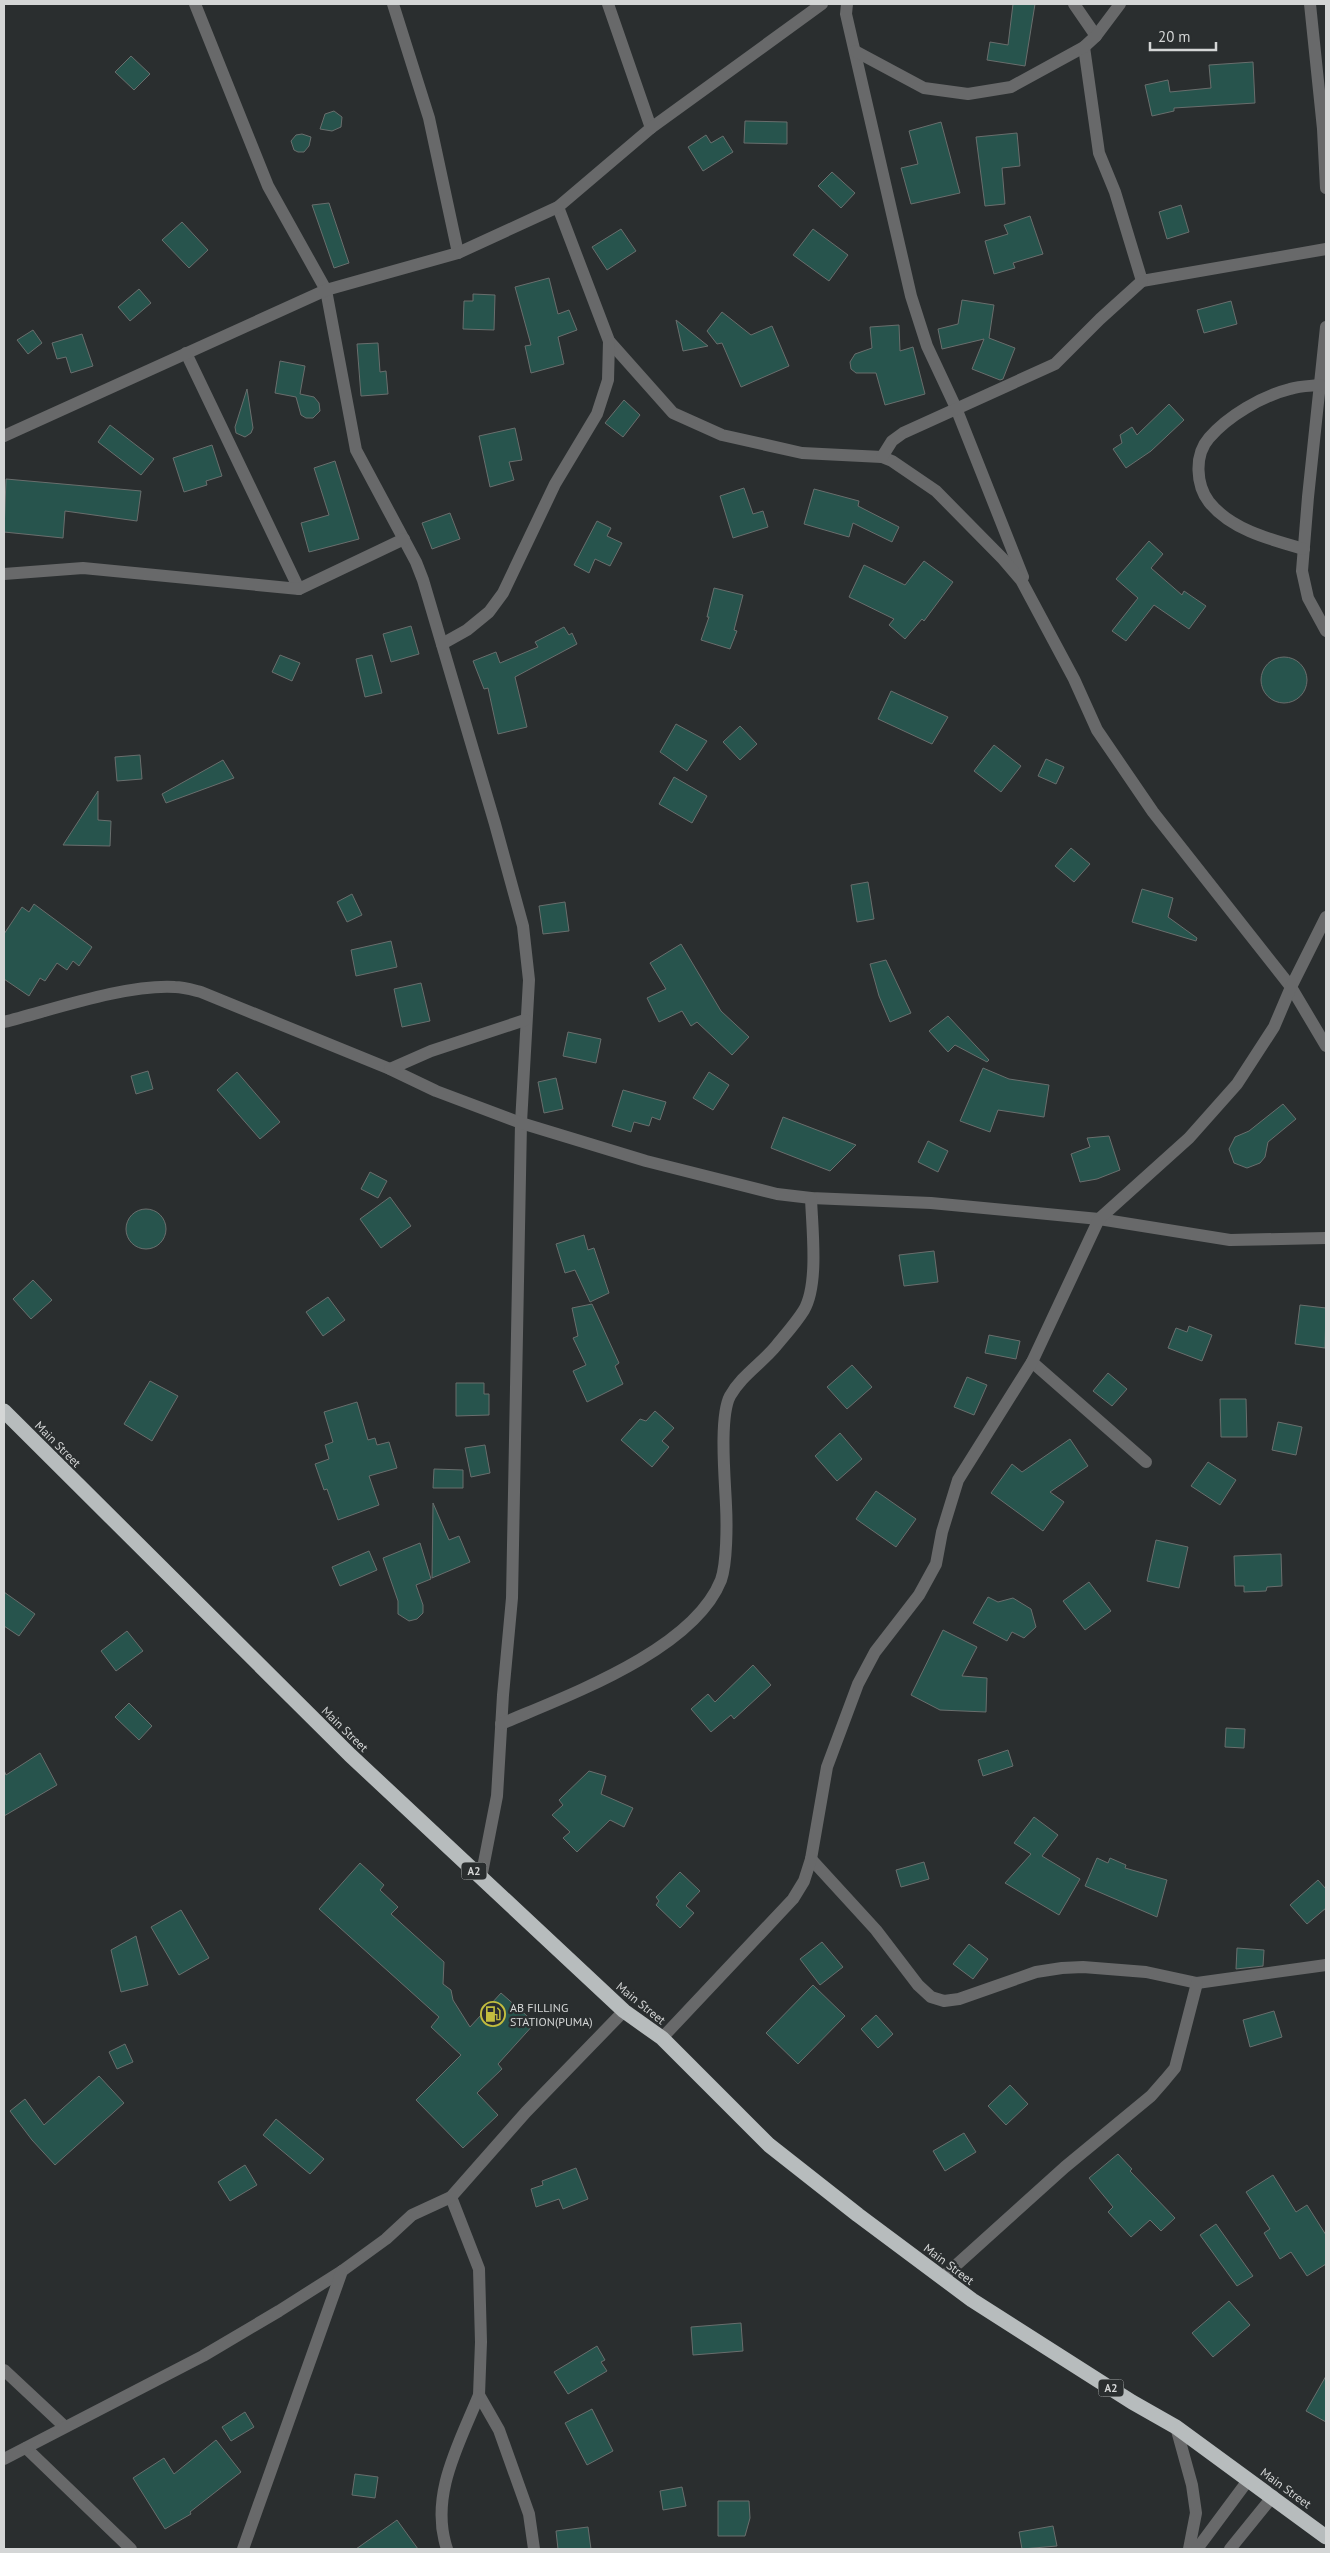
<svg xmlns="http://www.w3.org/2000/svg" width="1330" height="2553" font-family="'PT Sans',sans-serif">
  <style>
    .building { fill: #27544d; stroke: #696e6d }
    .lines { fill: none; stroke-linecap: round; stroke-linejoin: round }
    .minor { stroke: #68696a; stroke-width: 12 }
    .highway { stroke: #b7bcbd; stroke-width: 15 }
    .labels { text-anchor: middle; dominant-baseline: central; stroke-width: 4.5; stroke-linejoin: round; paint-order: stroke }
    .shield { fill: #2a2e2f; stroke: #a1a4a4; stroke-width: 1 }
    .shield-label { font-size: 11px; font-weight: bold; fill: #d4d6d6 }
    .street-label { font-size: 12px; fill: #d4d6d6; stroke: #2a2e2f }
    .poi-label { font-size: 12px; fill: #d4d6d6; stroke: #2a2e2f; text-anchor: start }
  </style>
  <rect width="100%" height="100%" fill="#2a2e2f"/>
  <!-- building -->
  <g class="building">
    <path d="M1013,4H1035L1025,66L987,60L990,42L1008,45Z"/>
    <path d="M131,56L150,74L134,90L115,72Z"/>
    <path d="M1253,62L1255,103L1174,108V111L1152,116L1145,85L1168,80L1170,92L1211,88L1209,65Z"/>
    <path d="M334,111L342,117L341,127L332,131L320,129L325,114Z"/>
    <path d="M745,121L787,122V144L744,143Z"/>
    <path d="M941,122L960,193L911,204L901,168L918,164L909,131Z"/>
    <path d="M1017,133L1020,166L1002,168L1005,204L985,206L976,137Z"/>
    <path d="M302,134L311,137L309,146L304,152H298L294,150L291,141L296,135Z"/>
    <path d="M706,135L711,143L723,136L733,152L703,171L688,147Z"/>
    <path d="M832,172L855,193L841,208L818,186Z"/>
    <path d="M329,203L349,263L334,268L312,205Z"/>
    <path d="M1181,205L1189,232L1167,239L1159,212Z"/>
    <path d="M1030,216L1043,254L1013,263L1015,268L994,274L985,241L1008,234L1004,225Z"/>
    <path d="M182,222L208,250L189,268L162,240Z"/>
    <path d="M621,229L636,251L607,270L592,247Z"/>
    <path d="M813,229L848,255L829,281L793,255Z"/>
    <path d="M549,278L558,314L569,310L577,330L558,337L564,364L531,373L525,346L531,345L515,287Z"/>
    <path d="M139,289L151,303L130,321L118,307Z"/>
    <path d="M473,294L495,295L494,330L463,329L464,301H473Z"/>
    <path d="M962,300L994,305L989,338L1015,348L1003,379L1000,380L972,369L984,339L942,349L938,329L958,324Z"/>
    <path d="M1231,301L1237,324L1204,333L1197,310Z"/>
    <path d="M722,312L751,335L772,326L789,366L741,387L722,343L717,344L707,331Z"/>
    <path d="M676,320L708,346L683,351Z"/>
    <path d="M899,325L900,351L913,347L925,394L885,405L876,373H856L851,369L850,362L855,354L872,348L870,327Z"/>
    <path d="M33,330L42,343L28,354L17,340Z"/>
    <path d="M82,334L93,366L71,373L66,357L57,359L52,343Z"/>
    <path d="M378,343L380,372L386,371L388,394L361,396L357,344Z"/>
    <path d="M280,361L305,366L300,394L314,397L319,403L320,411L313,418H306L301,415L296,397L275,393Z"/>
    <path d="M247,389L253,428L251,433L245,437L236,433L235,427Z"/>
    <path d="M624,400L640,415L623,437L605,423Z"/>
    <path d="M1169,404L1184,420L1151,451L1126,468L1113,449L1122,443L1120,435L1132,427L1137,435Z"/>
    <path d="M110,425L154,459L141,475L98,442Z"/>
    <path d="M515,428L522,460L509,462L514,480L490,487L479,436Z"/>
    <path d="M212,445L222,476L206,481L207,485L184,492L173,458Z"/>
    <path d="M335,461L359,539L309,552L301,523L329,515L314,468Z"/>
    <path d="M6,479L141,491L137,521L65,511L63,538L4,532Z"/>
    <path d="M744,488L753,514L763,511L768,527L733,538L720,496Z"/>
    <path d="M814,489L859,501L858,506L899,527L892,542L853,523L849,537L804,524Z"/>
    <path d="M450,513L460,539L432,549L422,523Z"/>
    <path d="M597,521L611,528L607,536L622,543L610,566L595,559L589,573L574,565Z"/>
    <path d="M1149,541L1163,554L1151,568L1182,595L1184,591L1206,606L1189,629L1154,605L1126,641L1112,631L1138,598L1116,579Z"/>
    <path d="M924,561L953,582L924,621L922,619L905,639L889,625L894,619L849,597L864,565L905,585Z"/>
    <path d="M714,588L743,595L734,630L737,631L730,649L701,640L709,617H707Z"/>
    <path d="M411,626L419,654L391,662L383,634Z"/>
    <path d="M564,627L569,635L572,633L577,644L515,677L527,727L498,734L488,688L484,689L473,661L496,652L500,663L538,647L535,642Z"/>
    <path d="M280,655L300,663L292,681L272,672Z"/>
    <path d="M372,655L382,693L365,697L356,659Z"/>
    <circle cx="1284" cy="680" r="23"/>
    <path d="M891,691L948,717L932,744L878,719Z"/>
    <path d="M676,724L707,741L687,771L660,752Z"/>
    <path d="M740,726L757,744L740,760L723,742Z"/>
    <path d="M994,745L1021,766L1001,792L974,771Z"/>
    <path d="M140,755L142,779L117,781L115,757Z"/>
    <path d="M1046,759L1064,767L1056,784L1038,776Z"/>
    <path d="M223,760L234,778L166,803L162,794Z"/>
    <path d="M674,777L707,796L692,823L659,804Z"/>
    <path d="M98,791V820L111,821L110,846L63,845Z"/>
    <path d="M1071,848L1090,864L1074,882L1055,866Z"/>
    <path d="M868,882L874,919L857,922L851,885Z"/>
    <path d="M1142,889L1173,898L1168,917L1197,938L1196,941L1132,922Z"/>
    <path d="M352,894L362,915L347,922L337,902Z"/>
    <path d="M565,902L569,931L543,934L539,906Z"/>
    <path d="M34,904L92,947L79,966L73,961L67,970L57,963L45,981L40,978L29,996L4,979V934L22,907L29,912Z"/>
    <path d="M391,941L397,967L356,976L351,950Z"/>
    <path d="M681,944L721,1011L749,1037L732,1055L697,1022L691,1026L682,1011L659,1022L647,998L666,989L650,963Z"/>
    <path d="M886,960L911,1013L890,1022L879,996L870,964Z"/>
    <path d="M421,983L430,1021L402,1027L394,989Z"/>
    <path d="M948,1016L989,1060L987,1062L955,1045L948,1052L929,1031Z"/>
    <path d="M568,1032L601,1039L596,1063L563,1056Z"/>
    <path d="M983,1068L1009,1079L1049,1085L1044,1117L998,1110L990,1132L960,1121Z"/>
    <path d="M148,1071L153,1089L136,1094L131,1076Z"/>
    <path d="M237,1072L280,1122L260,1139L217,1090Z"/>
    <path d="M709,1072L729,1085L713,1110L693,1098Z"/>
    <path d="M556,1078L563,1109L544,1113L538,1082Z"/>
    <path d="M623,1090L666,1102L660,1120L652,1117L649,1126L634,1122L631,1132L612,1126Z"/>
    <path d="M1283,1104L1296,1119L1268,1142L1265,1157L1260,1163L1247,1168L1234,1163L1229,1149L1235,1137L1249,1131Z"/>
    <path d="M783,1117L856,1145L830,1171L771,1148Z"/>
    <path d="M1109,1136L1120,1170L1097,1179L1080,1182L1071,1154L1090,1147L1087,1138Z"/>
    <path d="M928,1141L948,1151L938,1172L918,1162Z"/>
    <path d="M370,1172L387,1181L378,1198L361,1189Z"/>
    <path d="M390,1197L411,1226L381,1248L360,1219Z"/>
    <circle cx="146" cy="1229" r="20"/>
    <path d="M584,1235L588,1250L594,1248L609,1293L590,1302L575,1270L565,1273L556,1244Z"/>
    <path d="M934,1251L938,1282L904,1286L899,1255Z"/>
    <path d="M33,1280L52,1300L31,1319L13,1299Z"/>
    <path d="M328,1297L345,1320L323,1336L306,1312Z"/>
    <path d="M592,1304L619,1363L615,1366L623,1384L587,1402L573,1371L586,1365L573,1338L578,1336L572,1308Z"/>
    <path d="M1300,1305L1326,1308L1325,1348L1295,1344Z"/>
    <path d="M1189,1326L1212,1335L1202,1361L1168,1348L1176,1328L1187,1332Z"/>
    <path d="M989,1335L1020,1341L1016,1359L985,1353Z"/>
    <path d="M852,1365L872,1387L847,1409L827,1387Z"/>
    <path d="M1108,1373L1127,1389L1112,1406L1093,1391Z"/>
    <path d="M967,1377L987,1385L974,1415L954,1407Z"/>
    <path d="M150,1381L178,1396L152,1441L124,1424Z"/>
    <path d="M456,1383H484V1394H489V1415L456,1416Z"/>
    <path d="M1220,1399H1246L1247,1437H1221Z"/>
    <path d="M357,1402L368,1440L375,1438L377,1445L389,1442L397,1468L369,1476L379,1505L338,1520L327,1489L324,1490L315,1464L329,1459L325,1445L333,1442L324,1412Z"/>
    <path d="M655,1411L674,1428L662,1441L669,1447L652,1467L621,1440L640,1419L646,1421Z"/>
    <path d="M1278,1422L1302,1427L1296,1455L1272,1450Z"/>
    <path d="M840,1433L862,1459L837,1481L815,1456Z"/>
    <path d="M1070,1439L1088,1466L1050,1492L1064,1502L1043,1531L991,1493L1012,1464L1022,1472Z"/>
    <path d="M485,1445L490,1473L471,1477L465,1448Z"/>
    <path d="M1208,1462L1236,1480L1220,1505L1191,1486Z"/>
    <path d="M434,1469L463,1470V1488H433Z"/>
    <path d="M876,1491L916,1519L896,1547L856,1519Z"/>
    <path d="M433,1503L449,1540L459,1536L470,1562L432,1578Z"/>
    <path d="M1156,1540L1188,1547L1179,1588L1147,1581Z"/>
    <path d="M420,1543L431,1579L416,1585L423,1605V1613L417,1619L409,1621L398,1614V1601L383,1558Z"/>
    <path d="M369,1551L377,1570L340,1586L332,1567Z"/>
    <path d="M1281,1554L1282,1586L1267,1587L1266,1591L1244,1592V1586H1235L1234,1556Z"/>
    <path d="M1089,1582L1111,1611L1085,1630L1063,1601Z"/>
    <path d="M4,1592L35,1614L19,1636L4,1626Z"/>
    <path d="M988,1597L998,1602L1013,1598L1031,1609L1036,1627L1024,1638L1012,1632L1007,1641L973,1623Z"/>
    <path d="M943,1630L977,1647L962,1676L987,1678L986,1712L940,1710L911,1695Z"/>
    <path d="M127,1631L143,1651L116,1671L101,1651Z"/>
    <path d="M753,1665L771,1685L734,1719L731,1715L711,1732L691,1709L708,1694L715,1702Z"/>
    <path d="M129,1703L152,1726L139,1740L115,1717Z"/>
    <path d="M1226,1728L1245,1729L1244,1748L1225,1747Z"/>
    <path d="M1008,1750L1013,1766L983,1776L978,1760Z"/>
    <path d="M40,1753L57,1785L4,1816V1770L6,1775Z"/>
    <path d="M589,1771L606,1776L601,1794L633,1808L624,1827L610,1820L577,1852L563,1838L570,1832L552,1815L563,1805L559,1800Z"/>
    <path d="M1034,1817L1058,1835L1042,1856L1080,1879L1059,1915L1005,1883L1031,1854L1014,1843Z"/>
    <path d="M1097,1858L1108,1863L1110,1858L1126,1865L1125,1868L1167,1880L1157,1917L1085,1886Z"/>
    <path d="M924,1862L929,1879L901,1887L896,1870Z"/>
    <path d="M360,1863L384,1885L380,1890L398,1907L391,1914L444,1962L443,1984L451,1990L453,2000L470,2027L501,1993L535,2023L498,2064L502,2069L477,2093L498,2115L463,2148L416,2100L461,2055L431,2027L439,2017L319,1909Z"/>
    <path d="M680,1872L700,1891L686,1906L694,1913L680,1928L656,1905L659,1901L656,1897Z"/>
    <path d="M1318,1880L1326,1889V1908L1307,1924L1290,1905Z"/>
    <path d="M181,1910L209,1958L179,1975L151,1927Z"/>
    <path d="M136,1936L148,1985L121,1992L111,1950Z"/>
    <path d="M822,1942L843,1967L820,1985L800,1959Z"/>
    <path d="M969,1944L988,1959L973,1979L953,1964Z"/>
    <path d="M1237,1948L1264,1950L1263,1966L1236,1969Z"/>
    <path d="M813,1985L845,2016L798,2064L766,2033Z"/>
    <path d="M1274,2011L1282,2037L1250,2047L1243,2020Z"/>
    <path d="M876,2015L893,2034L878,2048L861,2029Z"/>
    <path d="M125,2044L133,2062L117,2069L109,2052Z"/>
    <path d="M99,2076L124,2103L55,2165L32,2140L10,2111L25,2099L44,2125Z"/>
    <path d="M1010,2085L1028,2104L1006,2125L988,2106Z"/>
    <path d="M276,2119L324,2159L310,2174L263,2135Z"/>
    <path d="M964,2133L976,2152L945,2171L933,2151Z"/>
    <path d="M1118,2154L1132,2169L1130,2171L1175,2218L1161,2231L1150,2220L1131,2237L1108,2212L1113,2207L1089,2178Z"/>
    <path d="M245,2165L257,2185L230,2201L218,2182Z"/>
    <path d="M576,2168L588,2199L563,2209L559,2199L536,2207L531,2189L543,2185L542,2181Z"/>
    <path d="M1273,2175L1296,2212L1307,2205L1326,2235V2264L1307,2276L1291,2252L1280,2259L1264,2233L1270,2229L1246,2192Z"/>
    <path d="M1216,2224L1253,2276L1237,2286L1200,2235Z"/>
    <path d="M1229,2301L1250,2325L1213,2357L1192,2333Z"/>
    <path d="M741,2323L743,2351L693,2355L691,2327Z"/>
    <path d="M597,2346L605,2360L601,2362L607,2371L568,2394L554,2372Z"/>
    <path d="M1326,2376V2422L1306,2411Z"/>
    <path d="M592,2409L613,2451L587,2465L565,2423Z"/>
    <path d="M245,2412L254,2427L231,2441L222,2427Z"/>
    <path d="M216,2440L241,2472L190,2512L191,2514L165,2529L133,2478L164,2458L174,2474Z"/>
    <path d="M355,2474L378,2477L375,2498L352,2495Z"/>
    <path d="M682,2487L686,2506L663,2510L660,2491Z"/>
    <path d="M718,2501H749L750,2518L745,2536H718Z"/>
    <path d="M397,2520L418,2549H356L390,2525Z"/>
    <path d="M1053,2526L1057,2546L1022,2549L1019,2532Z"/>
    <path d="M588,2527L591,2549H558L556,2531Z"/>
  </g>
  <g class="lines">
    <!-- minor -->
    <g class="minor">
      <path d="M195,4L268,186L326,290L356,450L416,562L423,580L495,824L523,926L529,980L521,1123L512,1598L503,1695L497,1796L481,1878"/>
      <path d="M393,4L429,118L458,253"/>
      <path d="M608,4L651,128"/>
      <path d="M847,4L846,14L911,296L927,346L956,408L1023,577"/>
      <path d="M1074,4L1096,36"/>
      <path d="M1310,4L1323,129L1326,188"/>
      <path d="M1084,47L1099,153L1115,192L1142,281L1326,249"/>
      <path d="M855,51L924,88L968,94L1011,87L1084,47L1096,36L1120,4"/>
      <path d="M558,207L609,341L673,413L722,435L802,453L882,457L892,461L936,491L1003,559L1021,580L1074,679L1097,730L1153,812L1291,987L1326,1046"/>
      <path d="M1326,327L1308,497L1302,571L1308,598L1326,631"/>
      <path d="M186,353L299,589"/>
      <path d="M4,436L326,290L458,253L558,207L651,128L822,4"/>
      <path d="M882,457L892,441L903,433L1055,364L1100,319L1142,281"/>
      <path d="M1304,549C1272,540 1231,530 1209,502C1196,485 1194,455 1209,438C1228,416 1262,396 1290,389C1299,386 1310,386 1320,385"/>
      <path d="M4,574L83,568L299,589L404,539"/>
      <path d="M442,644L467,630L489,612L503,593L555,484L597,414L608,380L609,341"/>
      <path d="M4,1022C52,1010 126,984 175,987C183,987 193,990 201,992L390,1069L436,1091L521,1123L646,1161L777,1194L811,1198L931,1203L1099,1219L1230,1240L1326,1238"/>
      <path d="M390,1069L431,1051L525,1020"/>
      <path d="M1032,1362L1146,1462"/>
      <path d="M501,1724C566,1696 693,1651 721,1580C727,1563 727,1524 726,1505C725,1480 719,1417 730,1396C741,1376 762,1363 776,1346C785,1335 796,1323 804,1310C819,1284 812,1228 811,1198"/>
      <path d="M811,1859L876,1930L918,1985L931,1997L944,2001L959,1999L1036,1972L1062,1968L1083,1967L1146,1972L1197,1983L1326,1965"/>
      <path d="M662,2038L793,1899L804,1881L811,1859L827,1767L858,1684L875,1652L919,1595L936,1564L942,1532L958,1480L1032,1362L1099,1219L1189,1138L1237,1084L1274,1027L1291,987L1326,917"/>
      <path d="M451,2197L479,2269L481,2342L479,2395L499,2430L529,2514L534,2549"/>
      <path d="M943,2277L1065,2167L1151,2096L1165,2080L1175,2068L1197,1983"/>
      <path d="M4,2370L64,2426"/>
      <path d="M1176,2427L1192,2485L1196,2513L1189,2549"/>
      <path d="M26,2448L131,2549"/>
      <path d="M4,2459L203,2356L279,2311L342,2271L386,2239L412,2215L451,2197L526,2112L624,2011"/>
      <path d="M243,2549L342,2271"/>
      <path d="M447,2549C429,2496 459,2444 479,2395"/>
      <path d="M1197,2549L1249,2479"/>
      <path d="M1230,2549L1273,2496"/>
    </g>
    <!-- highway -->
    <path class="highway" d="M4,1411L350,1755L624,2011L662,2038L769,2145L858,2215L972,2300L1132,2402L1176,2427L1326,2537"/>
  </g>
  <!-- icons -->
  <defs>
    <symbol id="fuel-ring" viewBox="-11 -11 22 22"><circle r="9.5" fill="#2a2e2f" stroke="#c2bd3f" stroke-width="1.5"/><path d="M-5.5-6h7V0h2V4h1.3V-2.5L3-4.5l.8-.8L6-3V5H2.5V1h-1V6h-7ZM-4.2-4.7v3.2H.2V-4.7Z" fill="#c2bd3f"/></symbol>
  </defs>
  <g fill-rule="evenodd">
    <use href="#fuel-ring" x="479" y="2000" width="28" height="28"/>
  </g>
  <g class="labels">
    <!-- shield labels -->
    <g class="shield">
      <rect x="461.5" y="1862.5" width="25" height="17" rx="4"/>
      <rect x="1098.5" y="2379.5" width="25" height="17" rx="4"/>
    </g>
    <g class="shield-label">
      <text x="474" y="1871">A2</text>
      <text x="1111" y="2388">A2</text>
    </g>
    <!-- street labels -->
    <g class="street-label">
      <text transform="translate(58 1444) rotate(45)">Main Street</text>
      <text transform="translate(345 1729) rotate(44)">Main Street</text>
      <text transform="translate(641 2003) rotate(39)">Main Street</text>
      <text transform="translate(949 2264) rotate(37)">Main Street</text>
      <text transform="translate(1286 2488) rotate(36)">Main Street</text>
    </g>
    <!-- poi labels -->
    <g class="poi-label">
      <text x="510" y="2007">AB FILLING<tspan x="510" dy="14">STATION(PUMA)</tspan></text>
    </g>
  </g>
  <!-- border -->
  <rect width="1330" height="2553" fill="none" stroke="#d4d6d6" stroke-width="10"/>
  <!-- scale -->
  <path d="M1150 42v8h66v-8" fill="none" stroke="#d4d6d6" stroke-width="2.5"/>
  <text x="1158" y="42" font-size="15" fill="#d4d6d6" stroke="#2a2e2f" stroke-width="4" paint-order="stroke">20 m</text>
</svg>
